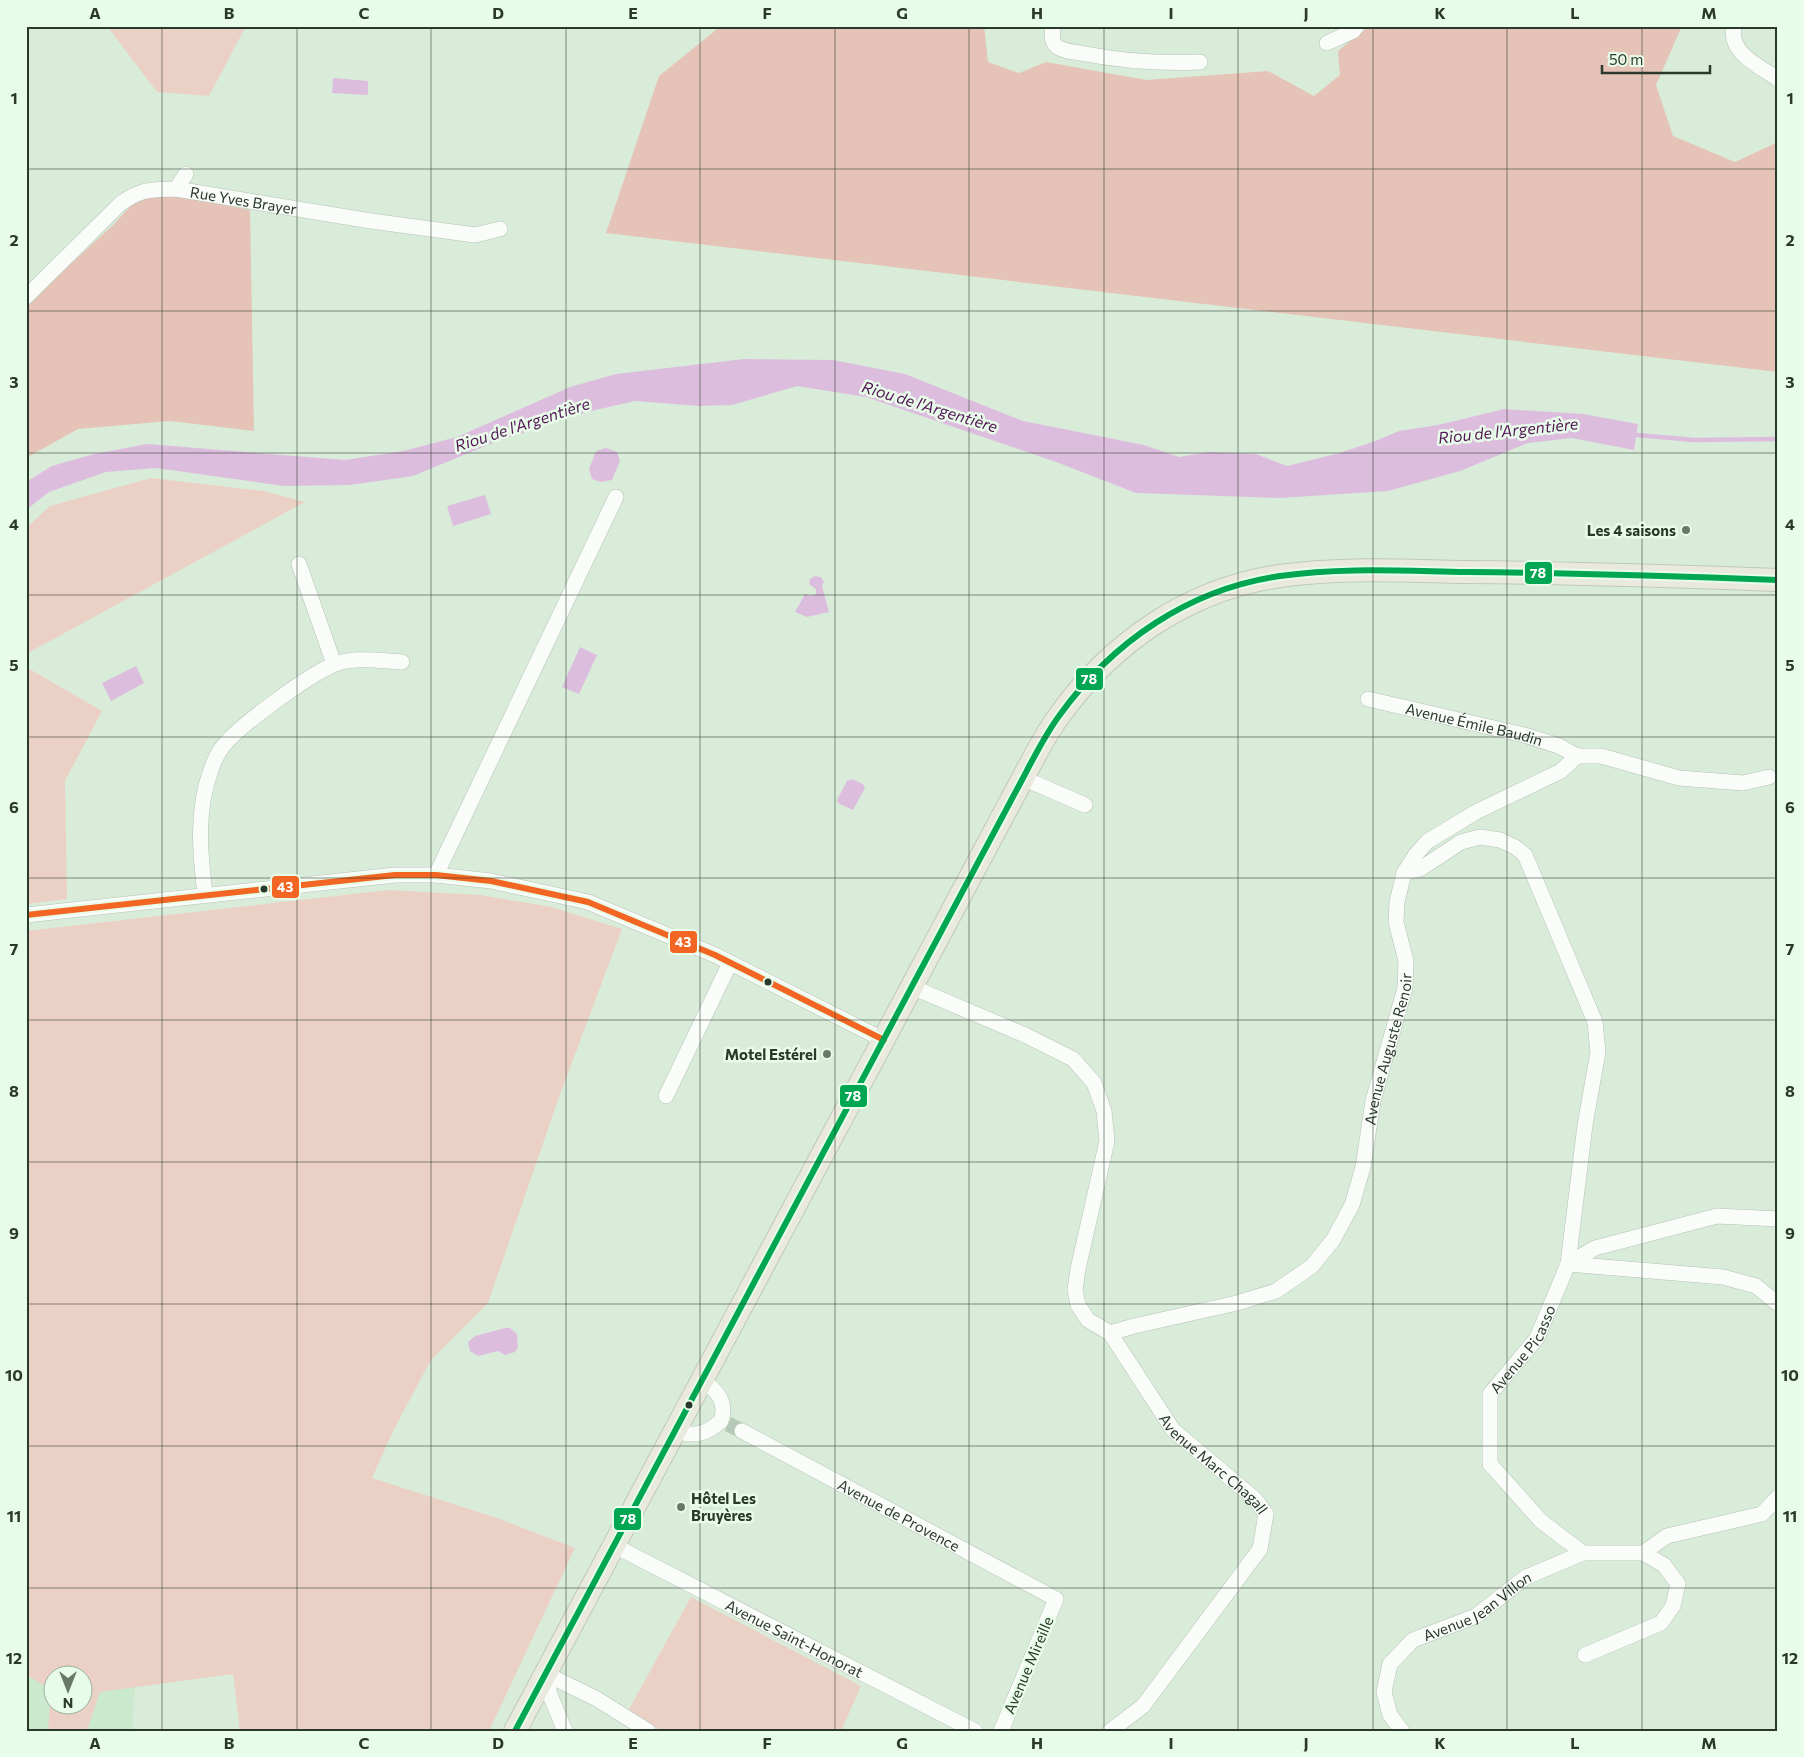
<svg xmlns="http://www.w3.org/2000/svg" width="1804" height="1757" font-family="Commissioner,sans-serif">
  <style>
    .built { fill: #cbeacd }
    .green { fill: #ebd1c5; fill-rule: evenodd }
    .forest { fill: #e5c3b6 }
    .water { fill: #ddbdde }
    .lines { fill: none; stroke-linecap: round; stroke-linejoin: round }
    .stream { stroke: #ddbdde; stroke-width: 4.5 }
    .street-tunnel { stroke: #b6c8b7; stroke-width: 15; stroke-dasharray: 15 8; stroke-linecap: butt }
    .street-casing { stroke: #b5c3b5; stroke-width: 16 }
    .primary-casing { stroke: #bfc9bf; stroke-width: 24 }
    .street { stroke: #f9fcf9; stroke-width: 15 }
    .primary { stroke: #e9e9de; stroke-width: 22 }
    .bus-1-casing { stroke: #e8fde9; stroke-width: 10 }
    .bus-2-casing { stroke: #e8fde9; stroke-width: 10 }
    .bus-1 { stroke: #f26522; stroke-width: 6 }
    .bus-2 { stroke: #00a651; stroke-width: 6 }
    .grid { fill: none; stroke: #2b392c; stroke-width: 1; stroke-opacity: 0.55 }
    .poi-dot { fill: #687869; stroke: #e8fde9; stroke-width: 2 }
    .bus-dot { fill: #2b392c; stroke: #e8fde9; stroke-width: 2 }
    .labels { text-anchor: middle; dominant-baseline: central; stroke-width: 5; stroke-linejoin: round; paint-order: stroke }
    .street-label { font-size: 15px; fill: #2b392c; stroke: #e8fde9 }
    .poi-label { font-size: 15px; font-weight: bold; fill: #2b392c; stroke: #e8fde9; text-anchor: end }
    .water-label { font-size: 16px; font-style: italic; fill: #551657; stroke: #e8fde9 }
    .line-badge { stroke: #e8fde9; stroke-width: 2 }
    .badge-label { font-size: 14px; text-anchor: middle; font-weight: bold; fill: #fff }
    .neatline { fill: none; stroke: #2b392c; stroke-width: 2 }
    .grid-label { font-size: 16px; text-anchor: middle; font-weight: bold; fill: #2b392c }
  </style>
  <rect width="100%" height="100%" fill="#d9ecda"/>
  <!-- built -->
  <path class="built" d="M26,1675L52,1689V1704H82L99,1692L135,1687L132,1731H26Z"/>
  <!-- green -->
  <g class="green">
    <path d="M107,26H246L209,96L157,92Z"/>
    <path d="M151,478L263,491L305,502L26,654V528L50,506Z"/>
    <path d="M26,667L102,711L65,781L67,899L26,904Z"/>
    <path d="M388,890L480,895L551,907L622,929L558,1100L488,1303L431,1360L393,1431L372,1478L497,1518L575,1548L489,1731H240L233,1674L100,1692L87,1731H48L51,1689L26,1675V931ZM82,1674V1704H52V1674Z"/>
    <path d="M691,1597L861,1686L841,1731H662L628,1711Z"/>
  </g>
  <!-- forest -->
  <g class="forest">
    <path d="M721,26H984L988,62L1019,73L1046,62L1146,80L1268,71L1314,96L1340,75L1338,51L1369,26H1682L1656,85L1673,136L1735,162L1778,142V372L606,233L659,76Z"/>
    <path d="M140,196H180L250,210L254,431L170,421L78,429L26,458V305L113,225Z"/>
  </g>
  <!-- water -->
  <g class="water">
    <path d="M333,78L368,81V95L332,93Z"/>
    <path d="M744,359L833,360L905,374L1023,421L1144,445L1179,457L1208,452L1256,454L1287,466L1336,454L1373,442L1399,431L1438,425L1504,409L1583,414L1638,424L1634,450L1572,438L1528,443L1460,471L1388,491L1280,498L1136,493L1056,462L866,397L797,386L732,405L698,406L635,401L587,412L495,442L413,476L350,485L284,486L156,468L106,472L49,492L26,510V482L52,466L94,454L147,444L345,460L403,451L457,437L570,387L616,374Z"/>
    <path d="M606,448L617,452L620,461L612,480L601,482L592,479L589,469L596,451Z"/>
    <path d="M485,495L491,514L453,526L447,506Z"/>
    <path d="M815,576L821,577L824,582L822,586L829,612L807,617L795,612L805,594L811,596L816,594V589L809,584L810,579Z"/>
    <path d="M580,647L597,655L579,694L562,687Z"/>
    <path d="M136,666L144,683L111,701L102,683Z"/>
    <path d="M852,779L863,784L865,788L853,810L838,803L837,800L847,781Z"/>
    <path d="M505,1328H510L517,1334L518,1347L515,1352L505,1355L498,1351L478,1356L470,1351L468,1342L475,1336Z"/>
  </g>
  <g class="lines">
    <!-- stream -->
    <path class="stream" d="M1637,435L1694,440L1778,439"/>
    <!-- street-tunnel -->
    <path class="street-tunnel" d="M728,1424L742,1431"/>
    <defs>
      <g id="street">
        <path d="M1053,26C1052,33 1051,39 1055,45C1061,51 1073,52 1080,53C1121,61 1159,64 1200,62"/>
        <path d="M1734,26C1728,53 1759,66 1778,79"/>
        <path d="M1327,43L1353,31L1357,26"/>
        <path d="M176,189L186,174"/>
        <path id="s1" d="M26,297L121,203C143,188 151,190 176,189L371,221L475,235L500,229"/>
        <path d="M299,564L334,664"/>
        <path id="s2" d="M1368,699L1524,735L1559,746L1577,756"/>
        <path d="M1023,778L1085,805"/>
        <path d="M1404,873L1420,869L1461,842L1480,837L1500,840L1515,847L1525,855L1536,881L1595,1022L1598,1052L1585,1125L1568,1264L1595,1248L1717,1216L1778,1219"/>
        <path d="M436,875L616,497"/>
        <path d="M205,894C200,853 196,810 211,770C213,763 217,755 221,749C235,728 309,675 333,665C353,656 381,661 402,662"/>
        <path d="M26,915L395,875H436L491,881L588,902L715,955L884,1040"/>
        <path id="s3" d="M912,987L1025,1035L1073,1059L1094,1083L1104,1111L1107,1141L1078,1269L1075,1290L1078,1305L1088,1320L1110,1333L1173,1430L1255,1499L1266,1514L1260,1549L1143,1706L1110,1731"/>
        <path d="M666,1096L730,963"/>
        <path id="s4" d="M1110,1333L1134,1326L1237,1303L1276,1291L1312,1266L1333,1240L1352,1205L1363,1167L1373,1101L1405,988L1406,961L1396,922L1397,902L1404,873L1416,854L1428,841L1476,812L1561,771L1577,756H1601L1679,778L1743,783L1769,777"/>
        <path d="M675,1430C694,1438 706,1434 721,1421C728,1401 716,1389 701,1380"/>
        <path id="s5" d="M742,1431L1056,1599L1001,1731"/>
        <path id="s6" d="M613,1545L975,1731"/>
        <path d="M1643,1553L1667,1536L1762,1514L1778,1497"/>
        <path id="s7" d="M1585,1655L1661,1623L1673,1606L1678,1584L1664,1565L1643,1553H1583L1541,1521L1490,1464V1394L1537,1338L1568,1264L1723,1277L1756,1286L1778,1304"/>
        <path d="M546,1674L597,1699L648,1731"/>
        <path d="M546,1674L550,1695L565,1731"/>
        <path id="s8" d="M1402,1731L1390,1715L1384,1692L1390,1664L1413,1640L1476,1616L1526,1577L1583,1553"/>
      </g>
      <path id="primary" d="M515,1731L1023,778C1034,757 1045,735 1059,716C1112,642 1189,589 1280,576C1342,567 1404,571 1466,572C1570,573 1674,576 1778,580"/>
    </defs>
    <!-- street casing -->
    <use href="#street" class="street-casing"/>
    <!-- primary casing -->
    <use href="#primary" class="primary-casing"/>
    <!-- street -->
    <use href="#street" class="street"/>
    <!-- primary -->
    <use href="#primary" class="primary"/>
    <defs>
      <path id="bus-1" d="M26,915L395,875H436L491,881L588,902L715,955L884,1040"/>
      <path id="bus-2" d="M515,1731L1023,778C1034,757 1045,735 1059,716C1112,642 1189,589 1280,576C1342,567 1404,571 1466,572C1570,573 1674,576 1778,580"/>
    </defs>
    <!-- bus-1 casing -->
    <use href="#bus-1" class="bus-1-casing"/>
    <!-- bus-2 casing -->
    <use href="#bus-2" class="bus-2-casing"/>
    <!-- bus-1 -->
    <use href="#bus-1" class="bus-1"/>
    <!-- bus-2 -->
    <use href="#bus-2" class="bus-2"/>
  </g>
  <!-- grid -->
  <path class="grid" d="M162,26V1731M297,26V1731M431,26V1731M566,26V1731M700,26V1731M835,26V1731M969,26V1731M1104,26V1731M1238,26V1731M1373,26V1731M1507,26V1731M1642,26V1731M26,169H1778M26,311H1778M26,453H1778M26,595H1778M26,737H1778M26,878H1778M26,1020H1778M26,1162H1778M26,1304H1778M26,1446H1778M26,1588H1778"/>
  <!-- markers -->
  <g class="poi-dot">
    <circle cx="1686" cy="530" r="5"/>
    <circle cx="827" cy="1054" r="5"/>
    <circle cx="681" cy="1507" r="5"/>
  </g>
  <g class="bus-dot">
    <circle cx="264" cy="889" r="4.5"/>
    <circle cx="768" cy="982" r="4.5"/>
    <circle cx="689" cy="1405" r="4.5"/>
  </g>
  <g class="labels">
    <!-- street labels -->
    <g class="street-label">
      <text stroke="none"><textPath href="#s1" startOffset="260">Rue Yves Brayer</textPath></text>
      <text stroke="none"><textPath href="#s2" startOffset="109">Avenue Émile Baudin</textPath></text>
      <text stroke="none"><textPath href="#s4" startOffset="449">Avenue Auguste Renoir</textPath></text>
      <text stroke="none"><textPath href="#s7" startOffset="489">Avenue Picasso</textPath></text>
      <text stroke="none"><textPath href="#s3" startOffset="648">Avenue Marc Chagall</textPath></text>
      <text stroke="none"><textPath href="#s5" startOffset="178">Avenue de Provence</textPath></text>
      <text stroke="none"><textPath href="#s8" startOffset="179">Avenue Jean Villon</textPath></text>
      <text stroke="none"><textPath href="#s6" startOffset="204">Avenue Saint-Honorat</textPath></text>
      <text transform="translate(1028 1665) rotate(-67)">Avenue Mireille</text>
    </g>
    <!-- poi labels -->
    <g class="poi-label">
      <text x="1676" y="530">Les 4 saisons</text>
      <text x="817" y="1054">Motel Estérel</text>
      <text x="691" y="1498" text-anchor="start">Hôtel Les<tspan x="691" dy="17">Bruyères</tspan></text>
    </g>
    <!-- water labels -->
    <g class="water-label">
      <text transform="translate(930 406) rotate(17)">Riou de l'Argentière</text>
      <text transform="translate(522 424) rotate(-18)">Riou de l'Argentière</text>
      <text transform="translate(1508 430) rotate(-6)">Riou de l'Argentière</text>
    </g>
  </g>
  <g class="line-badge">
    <rect x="1524" y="561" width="29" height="24" rx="5" fill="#00a651"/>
    <rect x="1075" y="667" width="29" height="24" rx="5" fill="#00a651"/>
    <rect x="271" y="875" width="29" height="24" rx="5" fill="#f26522"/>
    <rect x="669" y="930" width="29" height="24" rx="5" fill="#f26522"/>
    <rect x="839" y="1084" width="29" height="24" rx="5" fill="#00a651"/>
    <rect x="613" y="1507" width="29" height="24" rx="5" fill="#00a651"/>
  </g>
  <g class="badge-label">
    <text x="1538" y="578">78</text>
    <text x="1089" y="684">78</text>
    <text x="285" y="892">43</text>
    <text x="683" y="947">43</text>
    <text x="853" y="1101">78</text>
    <text x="628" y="1524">78</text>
  </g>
  <!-- border -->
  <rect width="1804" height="1757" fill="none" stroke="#e8fde9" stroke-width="55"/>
  <!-- north arrow -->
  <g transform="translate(68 1690) rotate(180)"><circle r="24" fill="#e8fde9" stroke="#9caf9d"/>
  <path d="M0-4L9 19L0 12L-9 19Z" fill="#687869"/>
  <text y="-8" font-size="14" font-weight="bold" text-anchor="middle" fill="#2b392c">N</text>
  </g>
  <!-- scale -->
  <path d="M1602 65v8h108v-8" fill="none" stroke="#2b392c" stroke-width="2.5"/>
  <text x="1609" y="65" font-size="15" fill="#2b392c" stroke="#e8fde9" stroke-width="4" paint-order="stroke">50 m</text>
  <rect x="28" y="28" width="1748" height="1702" class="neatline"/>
  <g class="grid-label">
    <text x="95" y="19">A</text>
    <text x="229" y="19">B</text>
    <text x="364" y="19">C</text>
    <text x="498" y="19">D</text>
    <text x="633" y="19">E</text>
    <text x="767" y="19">F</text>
    <text x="902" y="19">G</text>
    <text x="1037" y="19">H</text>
    <text x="1171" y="19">I</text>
    <text x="1306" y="19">J</text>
    <text x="1440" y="19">K</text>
    <text x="1575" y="19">L</text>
    <text x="1709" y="19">M</text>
    <text x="14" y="104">1</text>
    <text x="1790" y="104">1</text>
    <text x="14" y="246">2</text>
    <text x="1790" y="246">2</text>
    <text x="14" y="388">3</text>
    <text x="1790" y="388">3</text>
    <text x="14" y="530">4</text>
    <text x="1790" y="530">4</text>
    <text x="14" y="671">5</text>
    <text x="1790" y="671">5</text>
    <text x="14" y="813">6</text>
    <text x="1790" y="813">6</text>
    <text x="14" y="955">7</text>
    <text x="1790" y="955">7</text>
    <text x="14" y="1097">8</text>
    <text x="1790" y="1097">8</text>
    <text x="14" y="1239">9</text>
    <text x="1790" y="1239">9</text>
    <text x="14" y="1381">10</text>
    <text x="1790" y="1381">10</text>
    <text x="14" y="1522">11</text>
    <text x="1790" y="1522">11</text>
    <text x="14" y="1664">12</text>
    <text x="1790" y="1664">12</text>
    <text x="95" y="1749">A</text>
    <text x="229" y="1749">B</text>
    <text x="364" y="1749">C</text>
    <text x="498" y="1749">D</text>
    <text x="633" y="1749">E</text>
    <text x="767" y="1749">F</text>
    <text x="902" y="1749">G</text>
    <text x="1037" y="1749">H</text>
    <text x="1171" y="1749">I</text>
    <text x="1306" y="1749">J</text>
    <text x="1440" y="1749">K</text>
    <text x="1575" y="1749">L</text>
    <text x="1709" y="1749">M</text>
  </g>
</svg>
